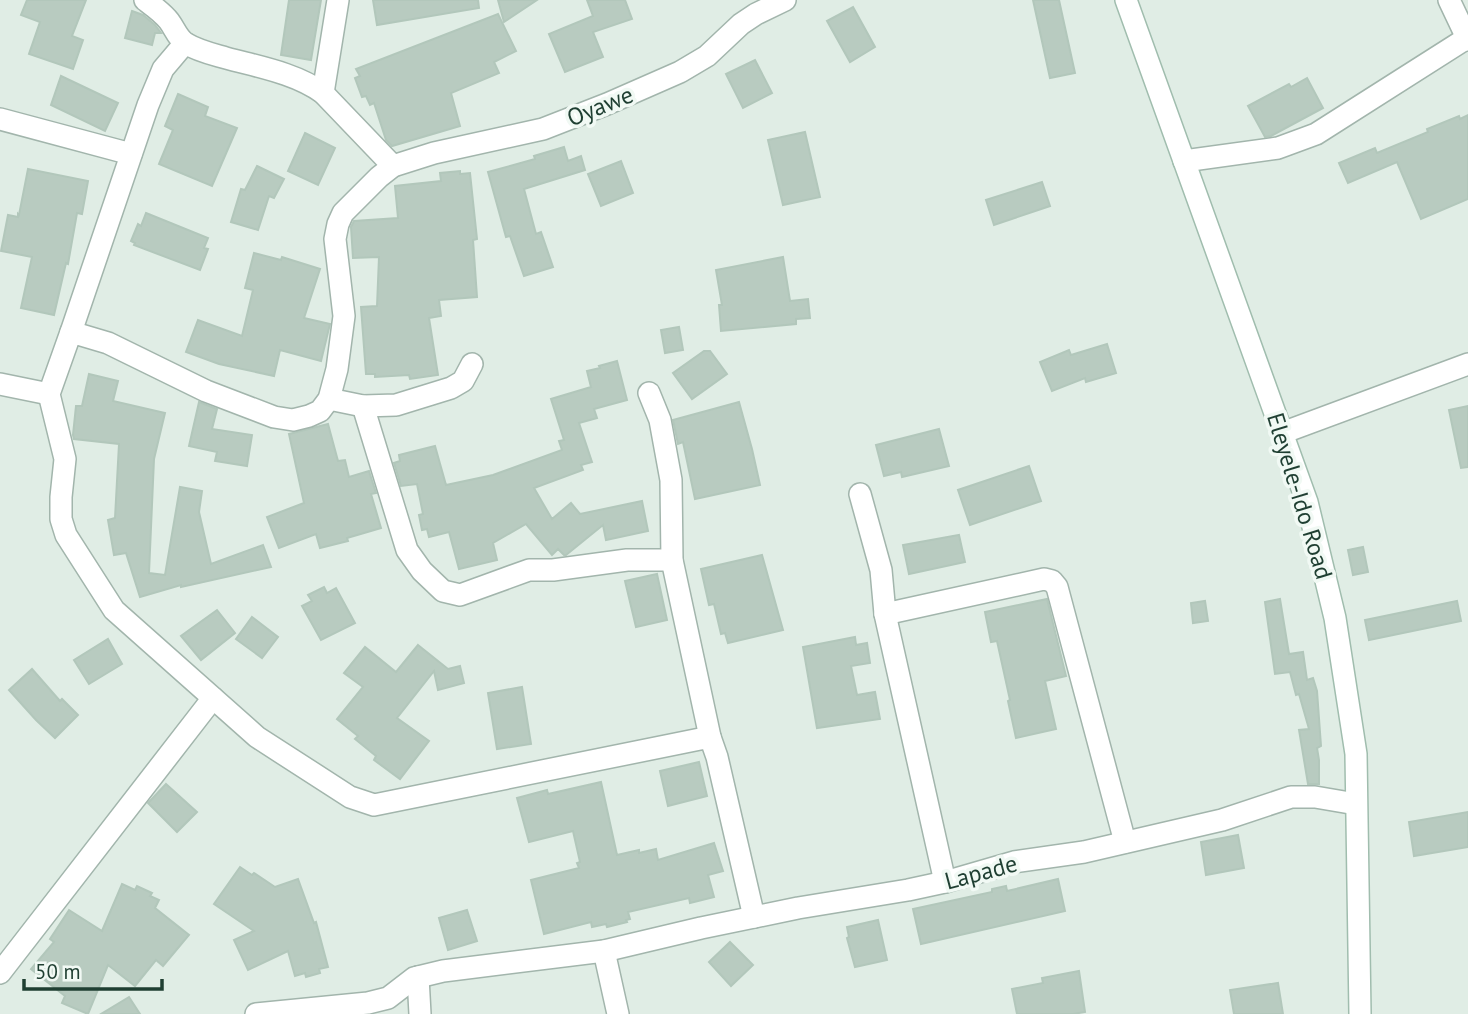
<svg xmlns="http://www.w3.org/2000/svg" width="1468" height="1014" font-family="'PT Sans',sans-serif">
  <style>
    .building { fill: #b8cbc0; stroke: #b2c7bb; stroke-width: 2 }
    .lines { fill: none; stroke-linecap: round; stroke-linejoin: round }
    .street-casing { stroke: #a2b5ac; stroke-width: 24 }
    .secondary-casing { stroke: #a0bdae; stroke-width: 24 }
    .street { stroke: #fff; stroke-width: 21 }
    .secondary { stroke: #fff; stroke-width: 21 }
    .labels { text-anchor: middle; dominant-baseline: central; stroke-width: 7; stroke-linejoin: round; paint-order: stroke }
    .street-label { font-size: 24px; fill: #1f3f32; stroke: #f1f9f4 }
  </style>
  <rect width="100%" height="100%" fill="#e0ede5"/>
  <!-- building -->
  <g class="building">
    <path d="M27,0H86L72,36L83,40L73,69L29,54L40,22L21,15Z"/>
    <path d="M289,0H321L311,60L281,55Z"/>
    <path d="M373,0H478L479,8L377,25Z"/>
    <path d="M498,0H537L504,22Z"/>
    <path d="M587,0H625L632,19L593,32L603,57L565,72L549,34L593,16Z"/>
    <path d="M1033,0H1059L1075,73L1050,78Z"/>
    <path d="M853,7L875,47L850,62L827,21Z"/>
    <path d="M132,11L143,15L155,25L161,33H155L152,45L125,38Z"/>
    <path d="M498,14L516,51L494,62L499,73L451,93L460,126L392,146L386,140L374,103L370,105L366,96L362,97L355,78L360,76L356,69Z"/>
    <path d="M755,60L772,93L743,108L726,74Z"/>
    <path d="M61,76L118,103L105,131L51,105Z"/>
    <path d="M1307,78L1323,108L1271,136L1265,137L1248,106L1289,84L1291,87Z"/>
    <path d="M178,94L208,107L205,116L237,128L212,186L159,164L173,130L165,126Z"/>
    <path d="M1468,115V199L1421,219L1397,162L1348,183L1339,163L1375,148L1377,153L1428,132L1427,129L1459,116L1460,119Z"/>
    <path d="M805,132L820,197L783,205L768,140Z"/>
    <path d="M305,133L335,148L318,185L288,171Z"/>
    <path d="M564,147L568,161L581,156L585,170L524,189L536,234L541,232L553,267L524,276L510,236L506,237L488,172L535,159L534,156Z"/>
    <path d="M621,161L633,193L601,206L588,174Z"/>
    <path d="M257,166L284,179L274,198L269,196L258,230L231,222L241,189L245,190Z"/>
    <path d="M28,169L88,181L82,214L77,213L68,264L66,263L54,315L21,308L32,257L1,251L8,215L18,217V214L19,215Z"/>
    <path d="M460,171V174L470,173L477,239L473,240L477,297L439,300L441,316L429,318L438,375L410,379L409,375L375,377V374H366L361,307L377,306L379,257L353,258L351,227L354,221L398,218L395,186L441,181L440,173Z"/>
    <path d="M1042,182L1050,206L994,225L986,200Z"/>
    <path d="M146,213L208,238L204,248L208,249L200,270L134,245L135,243L131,241L138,224L141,226Z"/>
    <path d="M254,253L281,260L282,257L320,269L304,318L330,324L321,361L280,350L274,376L219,364L186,352L198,320L242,336L253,290L245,288Z"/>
    <path d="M783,257L790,301L808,299L810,318L796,319V324L721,331L719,305H722L716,270Z"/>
    <path d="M679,327L683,350L665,353L661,330Z"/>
    <path d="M1107,344L1116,373L1086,382L1085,378L1052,391L1040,362L1069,350L1071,355Z"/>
    <path d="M704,351H710L727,374L692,399L673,373Z"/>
    <path d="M617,361L627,400L594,409L597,418L579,423L592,462L581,465L583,470L534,488L552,519L571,503L580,514L642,501L648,531L606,540L603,525L566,555H564L558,549L552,555L526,524L493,543L497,560L459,569L449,532L429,537L427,529L422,530L419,515L423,514L417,484L401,486L394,463L400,461L399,455L435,446L446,485L493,475L562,450L559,441L564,440L551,399L591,387L587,371L600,368L599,366Z"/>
    <path d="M89,374L118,381L113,401L165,413L154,459L149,573L165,575L180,487L202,491L199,512L211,564L263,545L271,567L181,587V585L140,597L126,553L114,555L108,520L115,518L119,444L74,439L73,435L76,406H82Z"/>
    <path d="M199,402L217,409L212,429L252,435L247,466L215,461L217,452L189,446Z"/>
    <path d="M739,402L752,449L760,485L695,499L683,442L678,444L673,420Z"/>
    <path d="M1468,406V467L1461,468L1449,410Z"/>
    <path d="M328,424L338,461L345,460L349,477L369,471L376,493L371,494L381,528L347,538L348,541L320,548L316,534L279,548L267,517L304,503L289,434Z"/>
    <path d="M939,429L949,466L902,477L901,472L884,476L876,445Z"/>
    <path d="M1029,466L1041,501L970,525L958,490Z"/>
    <path d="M959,535L965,562L909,574L903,545Z"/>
    <path d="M1363,547L1368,572L1353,575L1348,550Z"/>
    <path d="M762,555L783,630L728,643L725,633L721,634L714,604L709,605L701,569Z"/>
    <path d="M657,574L667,620L636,627L625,581Z"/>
    <path d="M324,587L327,593L336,588L355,623L321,640L302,606L312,601L308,595Z"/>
    <path d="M1047,599L1066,676L1045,681L1056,729L1016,738L1008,701L1010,700L997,641L991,642L985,612Z"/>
    <path d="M1280,599L1289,654L1303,652L1307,680L1313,678L1317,691L1321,746L1317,748L1319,760V784H1308L1299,730L1309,729L1299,694L1296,695L1290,672L1275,674L1265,602Z"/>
    <path d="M1205,601L1208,621L1193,623L1191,603Z"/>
    <path d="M1457,601L1461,621L1369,640L1365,620Z"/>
    <path d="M217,610L235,633L201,660L181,636Z"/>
    <path d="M252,617L278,637L262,658L236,639Z"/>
    <path d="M855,637L856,645L867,643L870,663L851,666L857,695L875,692L880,719L817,728L803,647Z"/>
    <path d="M108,639L122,664L89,684L74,660Z"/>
    <path d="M418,645L448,669L460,666L464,683L438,690L434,671L397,718L429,741L400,779L374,760L376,756L355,739L358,736L337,719L363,687L344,673L365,647L396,672Z"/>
    <path d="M32,669L60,701L62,699L78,715L55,738L36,720L9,690Z"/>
    <path d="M522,687L531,744L497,749L488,693Z"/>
    <path d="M699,762L707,796L668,806L660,771Z"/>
    <path d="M601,782L617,855L639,850V853L656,849L658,860L714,843L723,871L708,875L714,897L690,903L689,898L628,912L630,919L626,920L627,922L607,927L606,924L592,927L591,922L544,934L531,880L579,868L577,863L580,862L573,831L529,842L517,798L547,790L548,794Z"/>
    <path d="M166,784L197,812L177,832L148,803Z"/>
    <path d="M1468,812V847L1414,856L1409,822Z"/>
    <path d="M1238,835L1244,868L1206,875L1201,842Z"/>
    <path d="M240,867L252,875L254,873L275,887L298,879L314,923L316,922L328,967L319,969L320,973L306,977L305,973L295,976L288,951L248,970L234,940L254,931L214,904Z"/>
    <path d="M1058,879L1065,911L921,944L913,909L992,892V889L1006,886L1007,891Z"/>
    <path d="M122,884L135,890L137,886L152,893L150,896L159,900L155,908L189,935L163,966L156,960L135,986L108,965L88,1014L62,1003L65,996L31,969L54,942L50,939L69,910L102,931Z"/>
    <path d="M467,910L477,941L448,950L439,918Z"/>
    <path d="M878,920L887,960L855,967L847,938L849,937L847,927Z"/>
    <path d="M730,942L753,965L731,986L709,962Z"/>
    <path d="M1079,971L1085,1012L1073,1014H1017L1012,989L1043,983L1042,978Z"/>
    <path d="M1278,983L1283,1014H1234L1230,990Z"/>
    <path d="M129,997L140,1014H101Z"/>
  </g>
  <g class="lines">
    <defs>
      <g id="street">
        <path d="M145,0C153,6 163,13 169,21C175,29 177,37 185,43C198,51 212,54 226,58C259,67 295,73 323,93L393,166"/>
        <path d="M1449,0L1468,40"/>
        <path d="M323,93L338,0"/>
        <path d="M0,119L131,154"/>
        <path d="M1184,161L1278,148L1316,134L1467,38"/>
        <path d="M71,332L148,105L163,69L185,43"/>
        <path d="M0,384L49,394"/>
        <path d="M649,393L660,420L671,480L672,560L710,737"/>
        <path d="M329,399L363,406L396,405L451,388L463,381L472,364"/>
        <path d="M363,406L407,550L422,571L443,591L460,595L529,570H553L627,560H672"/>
        <path d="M1282,433L1468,364"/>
        <path d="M860,494L881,570L885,614L945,882"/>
        <path d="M885,614L1044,579L1052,581L1057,587L1125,842"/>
        <path d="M754,917L717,757L710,737L374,805L350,797L257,737L114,610L66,535L61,519V497L65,459L49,394L71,332L108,343L206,391L274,417L293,420L309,416L320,411L329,399L337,369L344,316L335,239L338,224L343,213L379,177L393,166L434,153L543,129L607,104L680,72L707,56L741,24L756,14L785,0"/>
        <path d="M604,951L618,1014"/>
        <path d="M0,973L213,698"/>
        <path d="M418,977L420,1014"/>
        <path d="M256,1014L368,1003L388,998L414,978L443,971L604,951L701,928L798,908L908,890L945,882L1014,862L1084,852L1222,820L1291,797H1315L1356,804"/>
      </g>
      <path id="secondary" d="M1126,0L1307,502L1335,618L1356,754L1360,1014"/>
    </defs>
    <!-- street casing -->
    <use href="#street" class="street-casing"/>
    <!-- secondary casing -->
    <use href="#secondary" class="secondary-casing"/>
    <!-- street -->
    <use href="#street" class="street"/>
    <!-- secondary -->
    <use href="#secondary" class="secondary"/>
  </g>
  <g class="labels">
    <!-- street labels -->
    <g class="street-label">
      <text transform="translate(600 106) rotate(-22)">Oyawe</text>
      <text transform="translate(1300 496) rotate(73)">Eleyele-Ido Road</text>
      <text transform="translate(981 872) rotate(-15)">Lapade</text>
    </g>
  </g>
  <!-- scale -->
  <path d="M24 979v10h138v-10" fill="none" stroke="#1f3f32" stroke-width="3.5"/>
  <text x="35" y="979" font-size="21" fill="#1f3f32" stroke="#f1f9f4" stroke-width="5" paint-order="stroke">50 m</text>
</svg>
